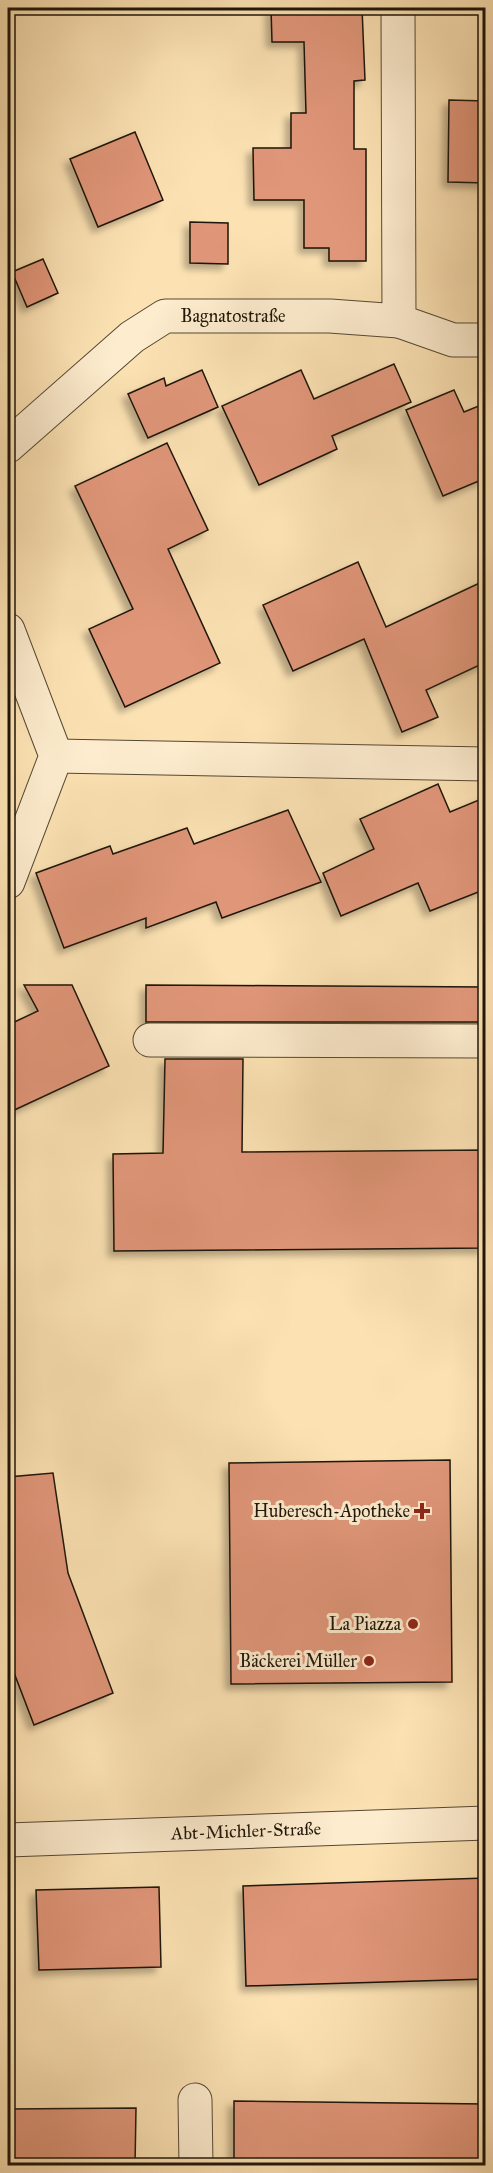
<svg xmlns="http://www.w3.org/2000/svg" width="493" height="2173" font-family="'IM FELL Great Primer',serif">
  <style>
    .building { fill: #e09679; stroke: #1d1408; stroke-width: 1.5; filter: url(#shadow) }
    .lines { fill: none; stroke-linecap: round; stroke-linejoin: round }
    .minor-casing { stroke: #554833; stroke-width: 35 }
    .minor { stroke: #fdecce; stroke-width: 33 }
    .poi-dot { fill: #8f2418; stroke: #fdecce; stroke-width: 2 }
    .labels { text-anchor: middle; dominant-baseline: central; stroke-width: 6; stroke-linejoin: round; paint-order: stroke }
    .street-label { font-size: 18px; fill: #1d1408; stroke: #fdecce }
    .poi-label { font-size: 18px; fill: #1d1408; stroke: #fdecce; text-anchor: end }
  </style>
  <defs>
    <filter id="shadow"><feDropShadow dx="-5.5" dy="5.5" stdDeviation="3" flood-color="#0004"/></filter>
  </defs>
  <rect width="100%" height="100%" fill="#fce2b3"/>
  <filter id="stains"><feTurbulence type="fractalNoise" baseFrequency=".00333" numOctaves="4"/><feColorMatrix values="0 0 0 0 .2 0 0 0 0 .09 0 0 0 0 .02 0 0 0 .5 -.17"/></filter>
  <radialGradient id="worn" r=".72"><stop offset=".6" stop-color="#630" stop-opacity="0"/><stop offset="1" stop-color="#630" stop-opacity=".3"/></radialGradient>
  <!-- building -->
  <g class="building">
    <path d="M271,8H362L365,80L354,81V149H366V261H329V248H304V200H254L253,148H291V113H306L304,42H272Z"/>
    <path d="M449,100L486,101V183L448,182Z"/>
    <path d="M135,132L163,200L98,227L70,159Z"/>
    <path d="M190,222L228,223V264L190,263Z"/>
    <path d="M43,259L58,293L27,307L12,272Z"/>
    <path d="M394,364L411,402L332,436L337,449L259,485L222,406L301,370L314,399Z"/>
    <path d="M202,370L218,407L148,438L128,394L164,378L166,386Z"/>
    <path d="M454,390L464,412L486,403V478L443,496L406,410Z"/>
    <path d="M167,443L208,530L168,549L220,663L125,707L89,629L133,609L75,486Z"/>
    <path d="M358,562L386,627L486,580V662L426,690L438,717L402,732L364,639L293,671L263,605Z"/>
    <path d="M438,784L450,812L486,797V889L430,911L418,883L341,916L323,873L374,849L360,819Z"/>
    <path d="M288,810L321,882L222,918L216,902L146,928V918L64,948L36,873L110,846L113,854L187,828L194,844Z"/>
    <path d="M24,985H72L109,1066L8,1113V1025L38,1011Z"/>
    <path d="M146,985L486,987V1022H146Z"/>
    <path d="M165,1059H243L242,1152L486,1150V1248L114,1251L113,1154L163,1153Z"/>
    <path d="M450,1460L452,1682L231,1684L229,1463Z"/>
    <path d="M53,1473L68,1573L113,1693L34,1725L8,1657V1477Z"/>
    <path d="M486,1878V1979L246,1986L243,1886Z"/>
    <path d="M159,1887L161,1967L39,1970L36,1890Z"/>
    <path d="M234,2101L486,2104V2166H234Z"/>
    <path d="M136,2108L135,2166H8V2109Z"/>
  </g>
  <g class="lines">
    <defs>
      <g id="minor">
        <path d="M398,8L399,321L453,340H486"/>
        <path d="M8,446L132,337L165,316H330L399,321"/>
        <path d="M8,630L56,756L8,882"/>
        <path d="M56,756L486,764"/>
        <path d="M150,1040L486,1041"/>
        <path d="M8,1840L486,1823"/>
        <path d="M195,2100L196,2166"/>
      </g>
    </defs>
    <!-- minor casing -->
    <use href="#minor" class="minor-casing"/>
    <!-- minor -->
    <use href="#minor" class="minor"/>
  </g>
  <!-- markers -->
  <g class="poi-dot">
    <path d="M419 1502h6v6h6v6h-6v6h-6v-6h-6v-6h6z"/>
    <circle cx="413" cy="1624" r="6"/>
    <circle cx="369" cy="1661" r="6"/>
  </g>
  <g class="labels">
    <!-- street labels -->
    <g class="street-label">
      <text x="233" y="316">Bagnatostraße</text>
      <text transform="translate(246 1831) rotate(-2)">Abt-Michler-Straße</text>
    </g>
    <!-- poi labels -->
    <g class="poi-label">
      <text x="410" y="1511">Huberesch-Apotheke</text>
      <text x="401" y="1624">La Piazza</text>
      <text x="357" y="1661">Bäckerei Müller</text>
    </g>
  </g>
  <!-- margin -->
  <rect width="493" height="2173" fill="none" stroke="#fce2b3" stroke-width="30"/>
  <rect x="9" y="9" width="475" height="2155" fill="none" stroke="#1d1408" stroke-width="3"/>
  <rect x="15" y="15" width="463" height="2143" fill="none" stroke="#1d1408" stroke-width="1.5"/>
  <rect width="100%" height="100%" filter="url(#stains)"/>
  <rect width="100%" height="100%" fill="url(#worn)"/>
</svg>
